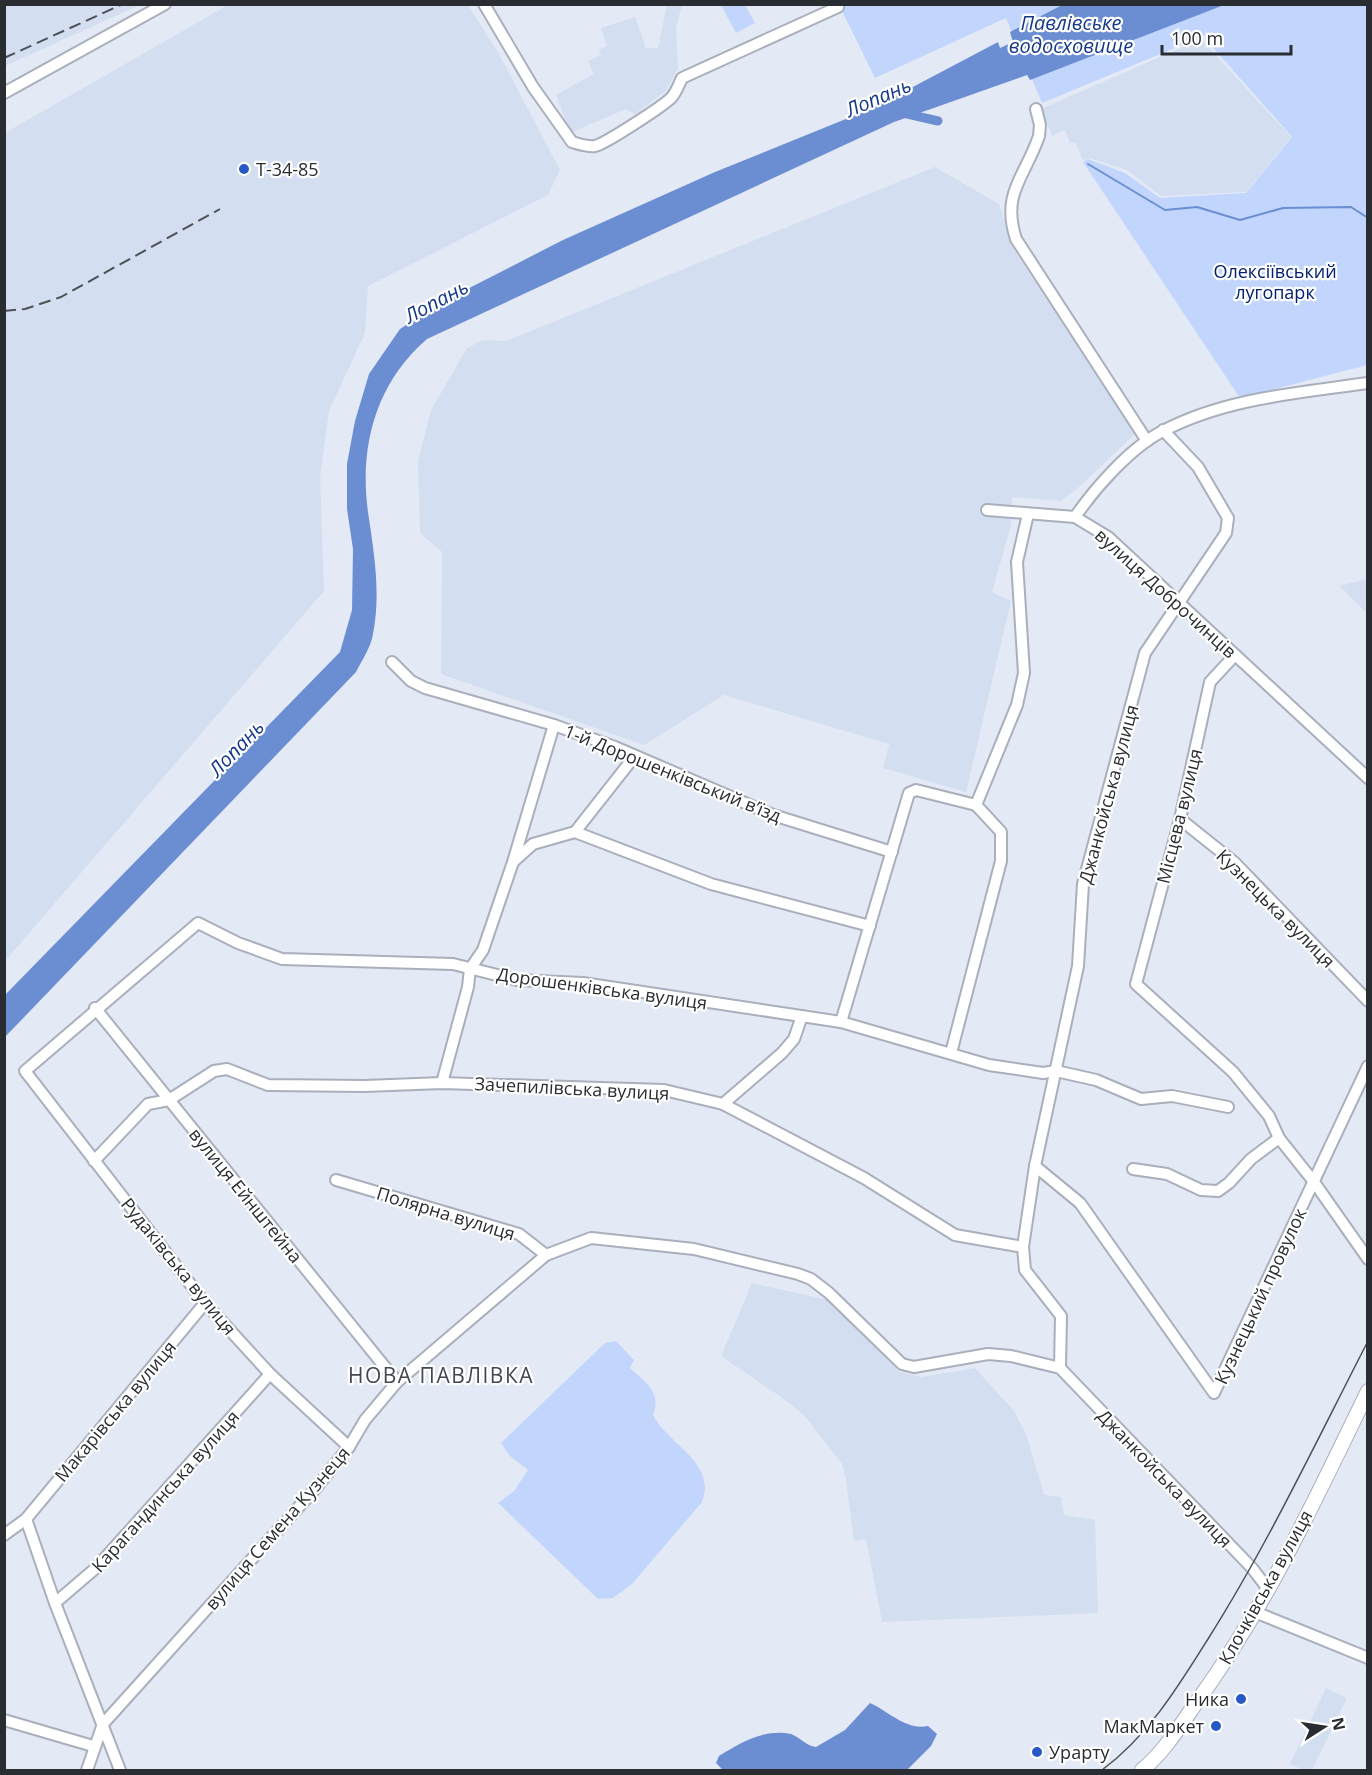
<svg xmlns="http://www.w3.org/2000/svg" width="1372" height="1775" font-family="'Open Sans',sans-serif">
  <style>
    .built { fill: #d4def1 }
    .green { fill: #c2d6fd }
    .water { fill: #6b8dd2 }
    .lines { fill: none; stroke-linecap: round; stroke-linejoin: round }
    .stream { stroke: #6b8dd2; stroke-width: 2 }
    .canal { stroke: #6b8dd2; stroke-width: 9 }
    .minor-casing { stroke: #a9afbb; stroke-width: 14 }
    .major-casing { stroke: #a9afbb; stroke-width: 16 }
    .minor { stroke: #fff; stroke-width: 10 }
    .major { stroke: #fff; stroke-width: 14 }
    .tram { stroke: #4d5056; stroke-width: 1.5 }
    .rail { stroke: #4d5056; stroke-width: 2; stroke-dasharray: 12 6; stroke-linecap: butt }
    .poi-dot { fill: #2758c6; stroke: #fff; stroke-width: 2 }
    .labels { text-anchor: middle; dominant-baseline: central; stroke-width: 4.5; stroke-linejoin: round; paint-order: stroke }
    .poi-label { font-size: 18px; fill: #292c30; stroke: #fff; text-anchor: start }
    .park-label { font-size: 18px; fill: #032170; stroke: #fff }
    .street-label { font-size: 18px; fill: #292c30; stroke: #fff }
    .water-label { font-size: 20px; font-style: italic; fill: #153889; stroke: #fff }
    .quarter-label { font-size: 21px; letter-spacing: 1.5px; fill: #424751; stroke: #fff }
  </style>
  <rect width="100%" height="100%" fill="#e3eaf6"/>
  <!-- built -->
  <g class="built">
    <path d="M5,4H140V5L5,66Z"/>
    <path d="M228,5H468L499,54L560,170L548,195L368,286L365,333L329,411L320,477L324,591L5,961V133Z"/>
    <path d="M667,5H682L676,27L678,68L666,91L635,114L626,109L570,133L556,95L594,74L588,61L601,55L599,50L607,46L601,28L635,17L646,48H658Z"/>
    <path d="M1201,39L1291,137L1246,192L1161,196L1127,170L1089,158L1083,160L1075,142L1070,143L1065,130L1052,136L1041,109Z"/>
    <path d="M935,167L999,204L1014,250L1135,434L1079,487L1061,501L1012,497L1011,525L992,592L1011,601L966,792L883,768L889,744L724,695L644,745L441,674L442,552L420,533L418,461L431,410L467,348L483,340L506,341Z"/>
    <path d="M1367,579H1368L1367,613L1339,586Z"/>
    <path d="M752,1283L828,1300L898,1371L921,1377L975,1368L1014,1411L1027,1437L1044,1495L1061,1497L1064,1515L1095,1520L1098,1613L882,1622L866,1539L854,1541L846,1480L842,1464L804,1415L781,1397L721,1356Z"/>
    <path d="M1326,1688L1347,1698L1312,1770H1304L1290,1764Z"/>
  </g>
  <!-- green -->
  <g class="green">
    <path d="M721,5H745L755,23L736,33Z"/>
    <path d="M839,5H1367V365L1240,398L1083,162L1088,159L1125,173L1160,198L1246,193L1292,137L1208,42L1216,39L1211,33L1042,103L1006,18L875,78Z"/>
    <path d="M616,1341L634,1360L630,1368C646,1383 662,1392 653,1415C668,1445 717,1462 702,1502L632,1584L613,1598L598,1599L498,1503L514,1491L528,1470L510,1456L501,1443L605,1343Z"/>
  </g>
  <!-- water -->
  <g class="water">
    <path d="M1064,4L1224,5L1030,80L1027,75L894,122L427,339C376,383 359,446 368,512C374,553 381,593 373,634C371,647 362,660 356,672L5,1037V995L340,652L352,610L353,549L347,509V464L355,421L369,374L400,329L438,304L563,240L715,172L873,108L998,42L1000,48L1013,42L1010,32Z"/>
    <path d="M870,1703C888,1711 907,1731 928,1726L937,1734L931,1746L907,1770H723L716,1763L719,1756C740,1743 765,1728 791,1734C800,1737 806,1746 816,1747L845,1730Z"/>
  </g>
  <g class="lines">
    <!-- stream -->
    <path class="stream" d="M1088,164L1165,210L1197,207L1240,220L1283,208L1351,207L1368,218"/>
    <!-- canal -->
    <path class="canal" d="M903,113L938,121"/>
    <defs>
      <g id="minor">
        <path d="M484,4L533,87L572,142C579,144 588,147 595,146C605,144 663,106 671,98C676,93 679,84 682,78L838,7L837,4"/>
        <path d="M4,93L165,4"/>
        <path d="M1036,109L1040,125L1039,136C1025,177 1001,193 1016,239L1147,441"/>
        <path d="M987,510L1075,517L1108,537L1368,778"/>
        <path d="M1075,517C1095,488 1131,447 1163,431C1226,398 1298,393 1368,383"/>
        <path d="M1235,655L1210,682L1180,819L1136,984L1233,1072L1269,1116L1279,1138L1314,1182L1368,1259"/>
        <path d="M392,662L411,681L425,688L554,725L615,747L773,815L892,852"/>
        <path d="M976,805L1017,705L1024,673L1017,562L1028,514"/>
        <path d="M1180,819L1235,863L1368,1001"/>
        <path d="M575,832L711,884L870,926"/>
        <path d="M514,861L533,844L575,832L634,757"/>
        <path d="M95,1008L397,1382"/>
        <path d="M841,1022L909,793L916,790L976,805"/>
        <path d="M951,1053L1001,861V832L976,805"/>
        <path d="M442,1083L468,987L470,969L483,950L513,862L554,725"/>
        <path d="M723,1104L782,1053L794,1039L802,1016"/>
        <path d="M94,1161L148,1104L169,1100L214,1071L227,1069L268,1085L365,1086L442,1083L664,1090L723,1104L864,1178L955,1235L1023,1247"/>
        <path d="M1035,1166L1080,1203L1214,1393L1368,1066"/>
        <path d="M1133,1169L1167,1174L1201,1190L1218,1191L1229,1183L1251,1159L1279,1138"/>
        <path d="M336,1180L519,1234L546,1255"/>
        <path d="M1060,1368L1061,1316L1025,1270L1023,1247L1035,1166L1078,966L1083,884L1145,653L1226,533L1228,518L1198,467L1163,430"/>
        <path d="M349,1447L270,1374L205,1303L25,1071L198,923L238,943L282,959L453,964L517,980L583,983L841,1022L989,1065L1043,1073L1056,1071L1096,1080L1141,1099L1172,1096L1228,1107"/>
        <path d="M26,1519L55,1603L120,1770"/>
        <path d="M4,1535L26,1519L205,1303"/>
        <path d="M55,1603L97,1567L270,1374"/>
        <path d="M1255,1612L1368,1658"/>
        <path d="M4,1720L93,1746"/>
        <path d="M87,1770L103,1724L315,1489L349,1447L365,1420L397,1382L546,1255L591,1238L694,1249L798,1274L811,1279L829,1293L902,1364L914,1367L988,1354L1011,1356L1060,1368L1252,1568L1268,1589"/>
      </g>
      <path id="major" d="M1142,1770C1164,1752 1180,1726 1196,1703C1266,1607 1316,1498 1368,1391"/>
    </defs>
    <!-- minor casing -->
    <use href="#minor" class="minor-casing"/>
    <!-- major casing -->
    <use href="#major" class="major-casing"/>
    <!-- minor -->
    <use href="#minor" class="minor"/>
    <!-- major -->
    <use href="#major" class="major"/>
    <!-- tram -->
    <path class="tram" d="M1102,1770C1148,1736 1178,1687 1208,1639C1268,1544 1316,1442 1368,1341"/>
    <!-- rail -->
    <g class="rail">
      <path d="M4,58L123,4"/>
      <path d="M4,311L25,309L61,297L220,209"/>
    </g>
  </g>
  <!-- markers -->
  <g class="poi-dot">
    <circle cx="244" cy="169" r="6"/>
    <circle cx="1241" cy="1699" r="6"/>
    <circle cx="1216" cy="1726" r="6"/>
    <circle cx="1037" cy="1752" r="6"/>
  </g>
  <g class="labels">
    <!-- poi labels -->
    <g class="poi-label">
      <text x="256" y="169">Т-34-85</text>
      <text x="1229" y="1699" text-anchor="end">Ника</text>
      <text x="1204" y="1726" text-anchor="end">МакМаркет</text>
      <text x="1049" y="1752">Урарту</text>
    </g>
    <!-- park labels -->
    <g class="park-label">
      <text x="1275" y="271">Олексіївський<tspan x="1275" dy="21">лугопарк</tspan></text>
    </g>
    <!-- street labels -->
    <g class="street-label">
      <text transform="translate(1166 593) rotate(42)">вулиця Доброчинців</text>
      <text transform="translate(673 773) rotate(22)">1-й Дорошенківський в’їзд</text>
      <text transform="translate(1108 794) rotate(-75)">Джанкойська вулиця</text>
      <text transform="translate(1179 816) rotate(-76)">Місцева вулиця</text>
      <text transform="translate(1276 908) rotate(45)">Кузнецька вулиця</text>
      <text transform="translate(602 988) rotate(8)">Дорошенківська вулиця</text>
      <text transform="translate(572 1088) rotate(3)">Зачепилівська вулиця</text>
      <text transform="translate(246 1195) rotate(51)">вулиця Ейнштейна</text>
      <text transform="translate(446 1213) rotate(17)">Полярна вулиця</text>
      <text transform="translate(179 1266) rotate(51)">Рудаківська вулиця</text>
      <text transform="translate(1260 1296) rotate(-65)">Кузнецький провулок</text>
      <text transform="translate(115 1411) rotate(-50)">Макарівська вулиця</text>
      <text transform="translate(1165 1478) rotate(46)">Джанкойська вулиця</text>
      <text transform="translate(165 1491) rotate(-48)">Карагандинська вулиця</text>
      <text transform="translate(277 1528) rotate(-49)">вулиця Семена Кузнеця</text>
      <text transform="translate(1265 1587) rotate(-61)">Клочківська вулиця</text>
    </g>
    <!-- water labels -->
    <g class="water-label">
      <text x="1071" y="22">Павлівське<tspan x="1071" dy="23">водосховище</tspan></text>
      <text transform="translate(878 97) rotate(-23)">Лопань</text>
      <text transform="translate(436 301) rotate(-28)">Лопань</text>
      <text transform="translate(236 748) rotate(-46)">Лопань</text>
    </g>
    <!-- quarter labels -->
    <g class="quarter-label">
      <text x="441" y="1375">НОВА ПАВЛІВКА</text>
    </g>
  </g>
  <!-- border -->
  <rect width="1372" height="1775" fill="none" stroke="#292c30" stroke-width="12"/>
  <!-- north arrow -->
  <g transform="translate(1324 1727) rotate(78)" stroke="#ffffff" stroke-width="4.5" paint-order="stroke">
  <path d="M0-4.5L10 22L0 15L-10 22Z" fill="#292c30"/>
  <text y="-9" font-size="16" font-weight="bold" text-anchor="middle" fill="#292c30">N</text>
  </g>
  <!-- scale -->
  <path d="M1162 45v9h129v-9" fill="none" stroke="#292c30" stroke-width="3"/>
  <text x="1171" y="45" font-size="18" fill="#292c30" stroke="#ffffff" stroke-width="4.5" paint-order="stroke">100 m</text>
</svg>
